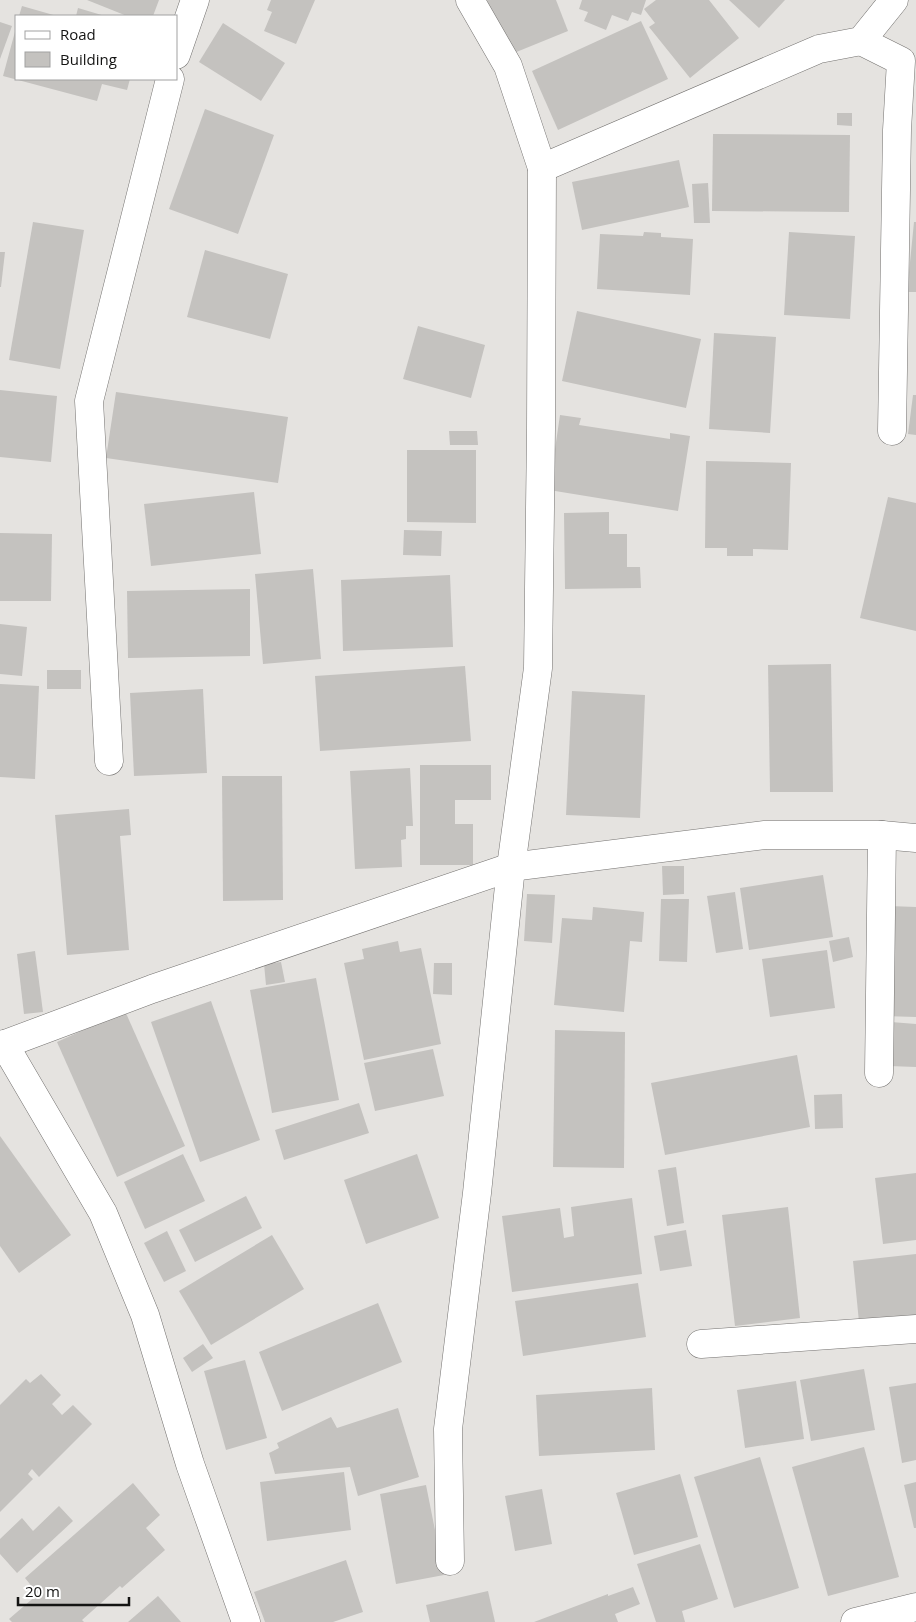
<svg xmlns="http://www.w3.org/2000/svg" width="916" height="1622" font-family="'Open Sans',sans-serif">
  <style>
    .building { fill: #c4c2bf }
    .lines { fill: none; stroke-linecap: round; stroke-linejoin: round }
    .minor-casing { stroke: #747270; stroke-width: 29 }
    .minor { stroke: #fff; stroke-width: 28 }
  </style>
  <rect width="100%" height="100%" fill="#e5e3e0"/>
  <!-- building -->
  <g class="building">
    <path d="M87,0H159L153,16H127Z"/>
    <path d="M271,0H315L296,44L264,31L272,12L267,10Z"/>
    <path d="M487,0H556L568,31L509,55Z"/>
    <path d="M582,0H646L641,15L632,12L628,21L612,15L606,30L584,21L588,12L579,9Z"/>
    <path d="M656,0H709L739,38L690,78L649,27L655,23L644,9Z"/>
    <path d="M729,0H785L759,28Z"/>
    <path d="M22,6L57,16H19Z"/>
    <path d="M78,8L105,16H76Z"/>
    <path d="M641,21L668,79L558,130L532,71Z"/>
    <path d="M0,22L12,26L0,59Z"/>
    <path d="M223,23L285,63L261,101L199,62Z"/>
    <path d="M16,28V79H130L127,90L102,84L97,101L3,76Z"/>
    <path d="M205,109L274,135L238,234L169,209Z"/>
    <path d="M837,113H852V126L837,125Z"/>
    <path d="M713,134L850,135L849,212L712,211Z"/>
    <path d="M679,160L689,207L582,230L572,182Z"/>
    <path d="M708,183L710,223H694L692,184Z"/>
    <path d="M33,222L84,230L60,369L9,360Z"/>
    <path d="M914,222H916V292H907Z"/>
    <path d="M644,232L661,233V237L693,239L690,295L597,289L600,234L643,236Z"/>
    <path d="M789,232L855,236L850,319L784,315Z"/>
    <path d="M205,250L288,274L270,339L187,317Z"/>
    <path d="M0,252H5L1,287H0Z"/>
    <path d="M577,311L701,339L686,408L562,381Z"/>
    <path d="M418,326L485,345L471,398L403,379Z"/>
    <path d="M714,333L776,337L770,433L709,429Z"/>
    <path d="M0,390L57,396L51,462L0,457Z"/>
    <path d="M116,392L288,417L278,483L106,458Z"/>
    <path d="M913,395H916V435L908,434Z"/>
    <path d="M560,415L581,418L579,425L670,439V433L690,436L678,511L549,490Z"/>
    <path d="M449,431H477L478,445H450Z"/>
    <path d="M407,450H476V523L407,522Z"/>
    <path d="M706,461L791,463L788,550L753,549V556H727V548H705Z"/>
    <path d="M254,492L261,554L151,566L144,504Z"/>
    <path d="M888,497L916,503V631L860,618Z"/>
    <path d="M609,512V534H627V567H640L641,588L565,589L564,513Z"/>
    <path d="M404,530L442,531L441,556L403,555Z"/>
    <path d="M0,533L52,534L51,601H0Z"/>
    <path d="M313,569L321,659L263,664L255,574Z"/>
    <path d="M450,575L453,647L343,651L341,580Z"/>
    <path d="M250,589V656L128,658L127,591Z"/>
    <path d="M0,624L27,627L22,676L0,674Z"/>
    <path d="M831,664L833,792H770L768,665Z"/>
    <path d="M465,666L471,741L320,751L315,676Z"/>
    <rect x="47" y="670" width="34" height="19"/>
    <path d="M0,684L39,686L35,779L0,777Z"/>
    <path d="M203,689L207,773L134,776L130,693Z"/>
    <path d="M572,691L645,695L640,818L566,815Z"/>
    <path d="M420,765H491V800H455V824H473V865H420Z"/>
    <path d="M410,768L413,826H406V839L401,840L402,867L355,869L350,771Z"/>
    <path d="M222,776H282L283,900L223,901Z"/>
    <path d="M129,809L131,835L120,836L129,950L67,955L55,815Z"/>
    <path d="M662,866H684V894L663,895Z"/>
    <path d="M823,875L833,937L749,950L740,888Z"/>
    <path d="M735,892L743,949L716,953L707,896Z"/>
    <path d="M527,894L555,895L552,943L524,941Z"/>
    <path d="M661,899H689L687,962L659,961Z"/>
    <path d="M889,906L916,907V1017L883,1016Z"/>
    <path d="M593,907L644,912L642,942L630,941L624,1012L554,1005L562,918L592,920Z"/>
    <path d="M849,937L853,957L833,962L829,941Z"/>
    <path d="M398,941L400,952L421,948L441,1044L364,1060L344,963L364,959L362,949Z"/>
    <path d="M827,950L835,1008L770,1017L762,959Z"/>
    <path d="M35,951L43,1012L24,1014L17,954Z"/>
    <path d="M281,962L285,982L266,985L264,964Z"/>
    <path d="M434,963H452V995L433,994Z"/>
    <path d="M316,978L339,1100L272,1113L250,990Z"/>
    <path d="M211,1001L260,1140L200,1162L151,1022Z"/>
    <path d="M125,1011L185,1146L117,1177L57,1042Z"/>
    <path d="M891,1022L916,1024V1067L889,1066Z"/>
    <path d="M555,1030L625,1032L624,1168L553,1167Z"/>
    <path d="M433,1049L444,1096L375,1111L364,1063Z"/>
    <path d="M797,1055L810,1127L665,1155L651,1083Z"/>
    <path d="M842,1094L843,1128L815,1129L814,1095Z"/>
    <path d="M359,1103L369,1133L284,1160L275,1130Z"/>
    <path d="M0,1136L71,1235L19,1273L0,1246Z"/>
    <path d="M183,1154L205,1201L145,1229L124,1182Z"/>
    <path d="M417,1154L439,1218L366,1244L344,1180Z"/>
    <path d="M676,1167L684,1223L667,1226L658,1170Z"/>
    <path d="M916,1173V1240L883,1244L875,1178Z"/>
    <path d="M246,1196L262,1228L195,1262L179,1230Z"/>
    <path d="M632,1198L642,1274L512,1292L502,1216L560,1208L564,1238L574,1236L571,1207Z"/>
    <path d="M788,1207L800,1318L735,1326L722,1215Z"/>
    <path d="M686,1230L692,1266L660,1271L654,1236Z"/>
    <path d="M167,1231L186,1271L164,1282L144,1243Z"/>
    <path d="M272,1235L304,1289L211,1345L179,1291Z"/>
    <path d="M916,1254V1316L859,1322L853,1261Z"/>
    <path d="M638,1283L646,1337L523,1356L515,1301Z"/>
    <path d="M378,1303L402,1362L282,1411L259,1352Z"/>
    <path d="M203,1344L213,1358L192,1372L183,1358Z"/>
    <path d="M245,1360L267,1438L226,1450L204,1371Z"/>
    <path d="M864,1369L875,1430L811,1441L800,1380Z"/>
    <path d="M41,1374L61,1395L52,1404L62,1415L73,1405L92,1424L39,1477L32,1469L28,1474L33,1479L0,1512V1405L26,1379L30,1383Z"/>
    <path d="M796,1381L804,1439L745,1448L737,1390Z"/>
    <path d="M916,1383V1460L902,1463L889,1387Z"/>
    <path d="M652,1388L655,1450L539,1456L536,1395Z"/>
    <path d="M398,1408L419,1477L358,1496L350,1467L275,1474L269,1453L279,1448L277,1443L331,1417L337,1428Z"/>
    <path d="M864,1447L899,1577L828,1596L792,1467Z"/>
    <path d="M760,1457L799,1588L734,1608L694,1477Z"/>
    <path d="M344,1472L351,1530L267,1541L260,1482Z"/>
    <path d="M680,1474L698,1537L634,1555L616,1493Z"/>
    <path d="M916,1482V1528H914L904,1485Z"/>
    <path d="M133,1483L160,1515L146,1528L165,1550L122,1588L120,1586L82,1620L84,1622H12L9,1619L38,1594L25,1578Z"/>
    <path d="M426,1485L444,1575L396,1584L380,1494Z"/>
    <path d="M542,1489L552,1544L515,1551L505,1496Z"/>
    <path d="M59,1506L73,1521L17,1573L0,1554V1539L22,1518L33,1531Z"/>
    <path d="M700,1544L718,1599L682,1611L685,1622H656L637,1564Z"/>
    <path d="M346,1560L363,1612L333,1622H265L254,1592Z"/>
    <path d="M633,1587L640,1604L615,1614L618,1622H534L608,1594V1596Z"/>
    <path d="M488,1591L495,1622H430L426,1605Z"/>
    <path d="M158,1596L181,1622H128Z"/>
  </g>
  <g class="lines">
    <defs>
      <g id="minor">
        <path d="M861,41L901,61L897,130L892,431"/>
        <path d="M176,55L195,0"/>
        <path d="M542,168L819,49L861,41L894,0"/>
        <path d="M109,761L89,401L170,79"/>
        <path d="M4,1044L103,1213L145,1315L190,1464L246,1622"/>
        <path d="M0,1046L152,989L511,867L765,835H882L916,838"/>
        <path d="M879,1073L882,835"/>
        <path d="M701,1344L916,1329"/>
        <path d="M450,1561L448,1429L477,1193L511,867L538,668L541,429L542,168L508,66L470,0"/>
        <path d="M855,1622L916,1607"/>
      </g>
    </defs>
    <!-- minor casing -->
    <use href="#minor" class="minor-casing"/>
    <!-- minor -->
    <use href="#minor" class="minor"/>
  </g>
  <!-- legend -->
  <rect x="15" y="15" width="162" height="65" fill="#ffffff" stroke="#a1a1a1"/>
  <rect x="25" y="31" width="25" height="8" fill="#ffffff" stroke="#a1a1a1"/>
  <text x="60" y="40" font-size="15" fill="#141413">Road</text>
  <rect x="25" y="52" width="25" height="15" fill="#c4c2bf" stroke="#a1a1a1"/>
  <text x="60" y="65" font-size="15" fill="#141413">Building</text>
  <!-- scale -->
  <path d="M18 1597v8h111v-8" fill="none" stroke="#141413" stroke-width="2.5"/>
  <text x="25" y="1597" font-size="15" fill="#141413" stroke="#ffffff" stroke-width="4" paint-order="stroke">20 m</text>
</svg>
